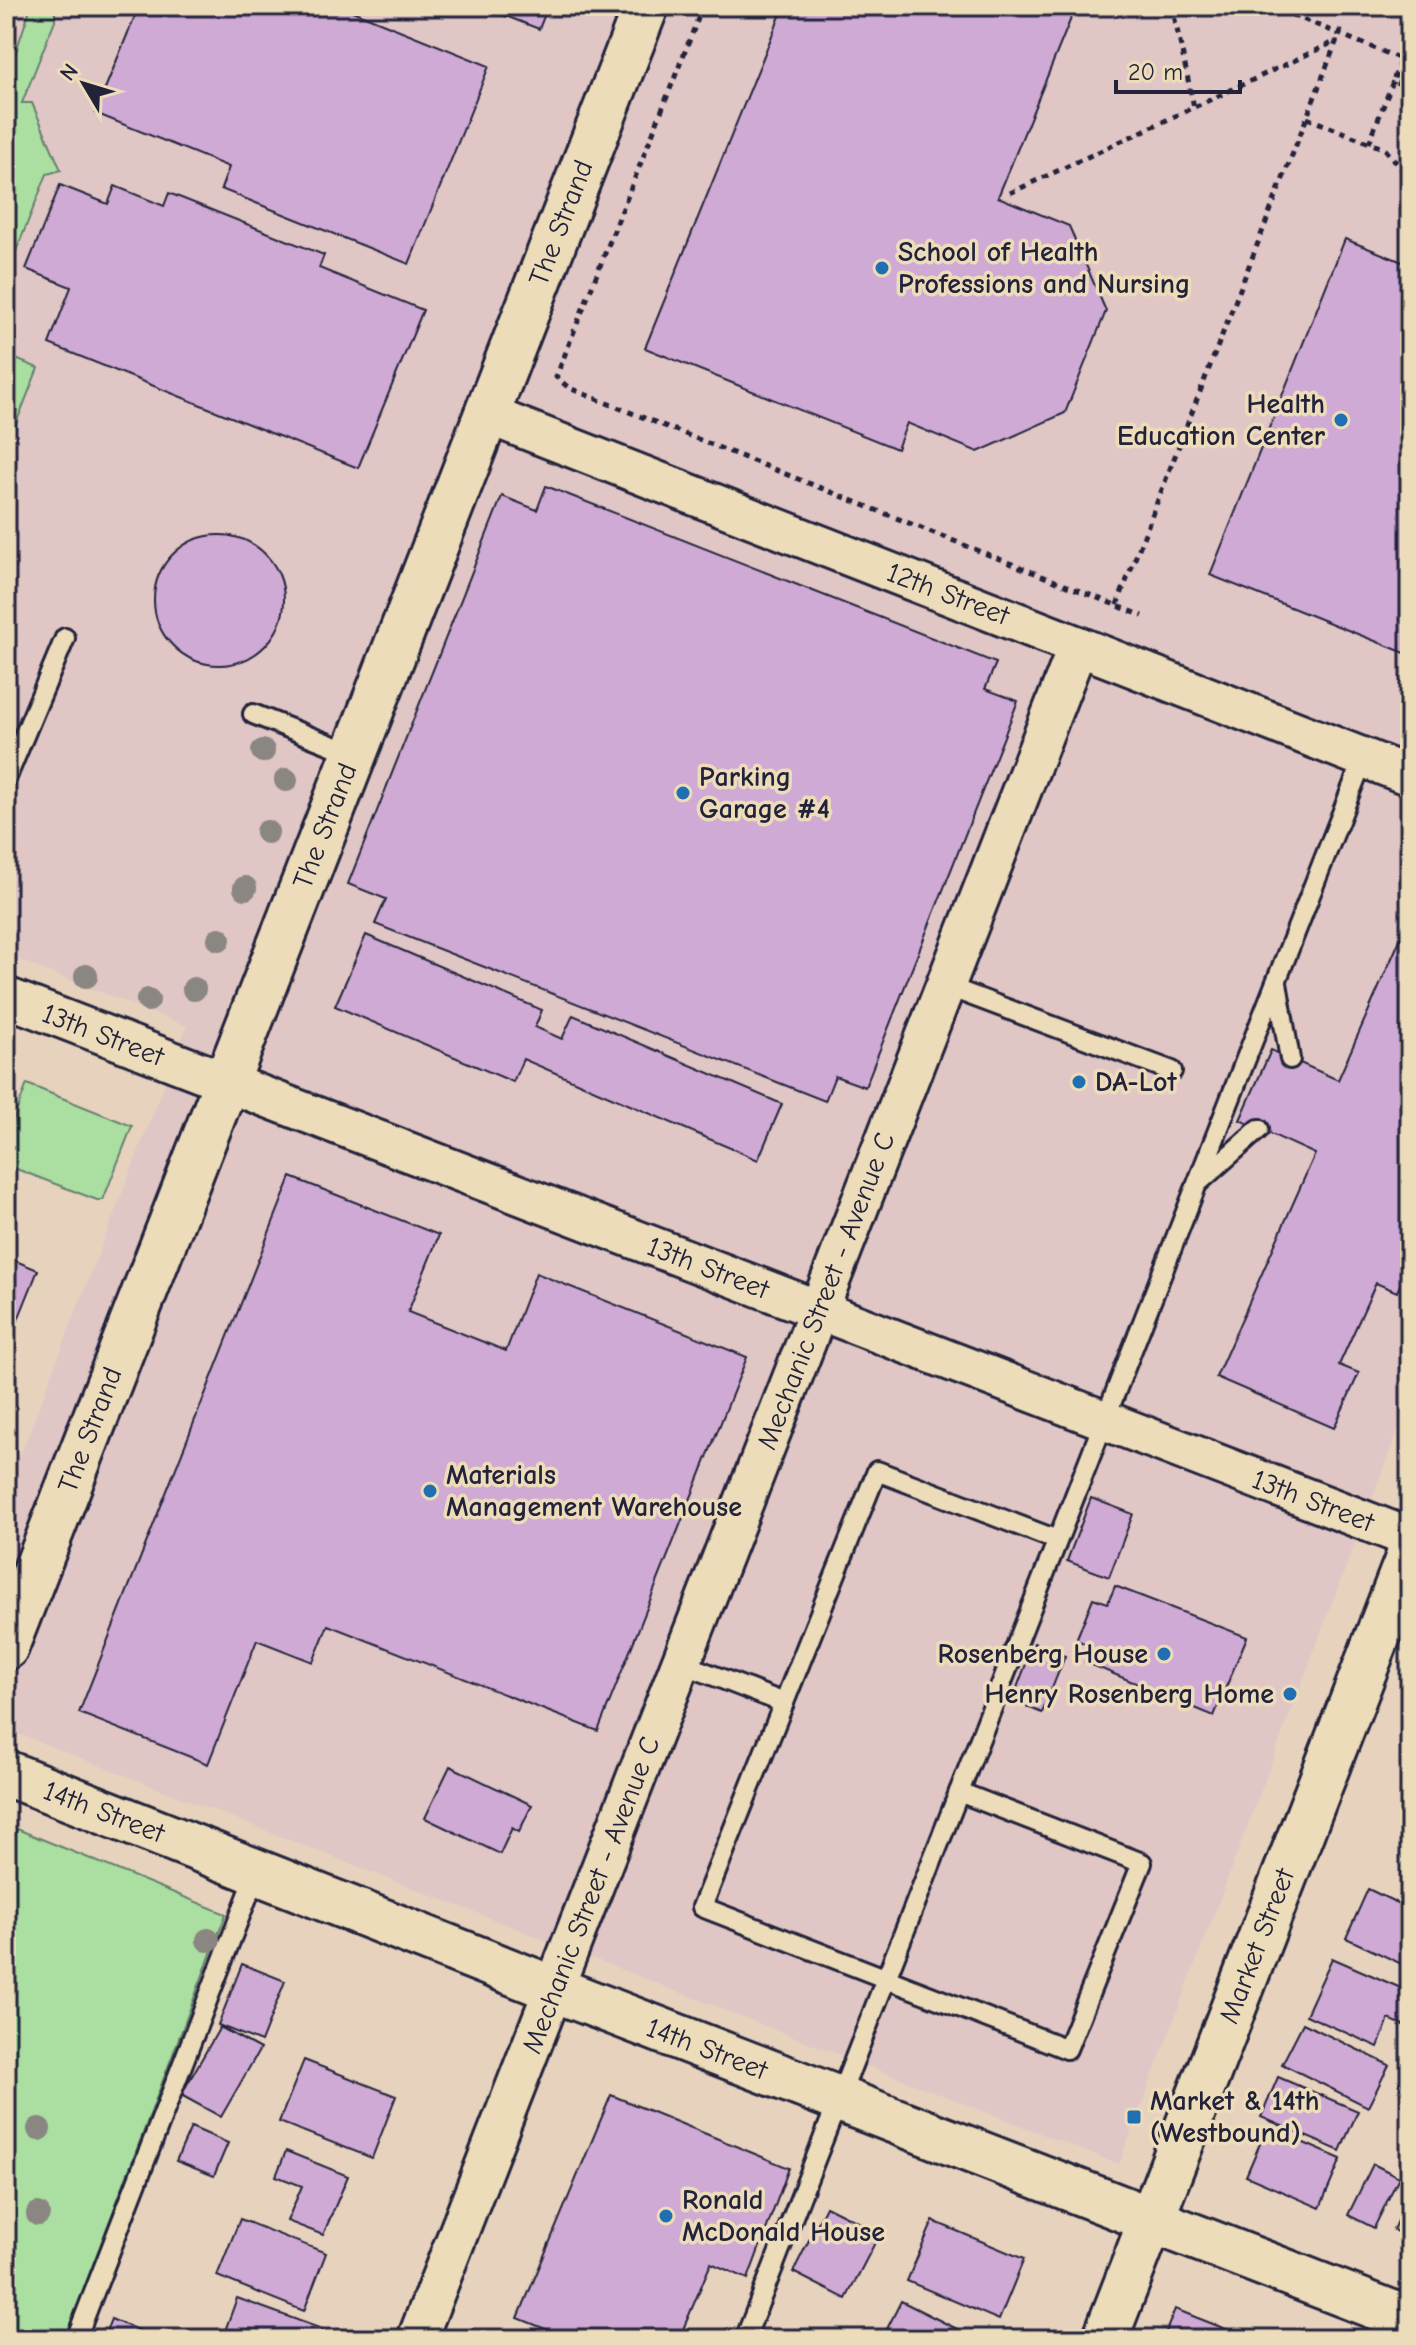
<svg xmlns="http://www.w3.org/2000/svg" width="1416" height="2345" font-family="'Comic Neue',sans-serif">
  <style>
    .built { fill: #e0c6c5 }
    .green { fill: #aadfa1; stroke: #66806e; stroke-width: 2 }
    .building { fill: #cfaad4; stroke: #22223b; stroke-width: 2 }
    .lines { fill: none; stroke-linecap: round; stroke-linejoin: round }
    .service-casing { stroke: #22223b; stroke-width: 24 }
    .minor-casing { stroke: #22223b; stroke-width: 44 }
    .tertiary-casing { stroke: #22223b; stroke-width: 50 }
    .secondary-casing { stroke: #22223b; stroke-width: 50 }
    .path { stroke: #22223b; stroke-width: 5; stroke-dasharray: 6 6; stroke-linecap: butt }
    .service { stroke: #eddcb9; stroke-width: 18 }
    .minor { stroke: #eddcb9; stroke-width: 38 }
    .tertiary { stroke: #eddcb9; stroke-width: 44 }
    .secondary { stroke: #eddcb9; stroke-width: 44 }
    .tree { fill: #8a8681 }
    .poi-dot { fill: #1f6fb2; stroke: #eddcb9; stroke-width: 3 }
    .labels { text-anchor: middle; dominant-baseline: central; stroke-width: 7; stroke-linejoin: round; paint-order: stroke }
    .street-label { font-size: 28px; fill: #22223b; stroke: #eddcb9 }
    .poi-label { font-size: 28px; font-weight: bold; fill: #22223b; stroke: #eddcb9; text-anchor: start }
  </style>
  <rect width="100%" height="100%" fill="#e7d2be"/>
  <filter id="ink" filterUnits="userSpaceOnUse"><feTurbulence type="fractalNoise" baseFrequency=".0125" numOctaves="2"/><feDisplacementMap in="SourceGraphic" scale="16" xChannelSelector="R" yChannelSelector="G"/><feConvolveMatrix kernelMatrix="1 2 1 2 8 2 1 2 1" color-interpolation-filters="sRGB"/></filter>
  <g filter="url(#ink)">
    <!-- built -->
    <path class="built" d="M17,6H1410V1398L1119,2164L6,1729V1492L187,1026L6,955V43Z"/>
    <!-- green -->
    <g class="green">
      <path d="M31,6H55V20L22,103H32L61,170L47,174L6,276V82Z"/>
      <path d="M6,355L38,368L6,449Z"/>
      <path d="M27,1084L132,1126L103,1200H97L6,1165V1139Z"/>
      <path d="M17,1829L226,1914L65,2339H6V1853Z"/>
    </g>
    <!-- building -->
    <g class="building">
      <path d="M139,6H340L489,66L409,264L221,189L229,167L95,113Z"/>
      <path d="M480,6H548L539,29Z"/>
      <path d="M784,6H1076L998,197L1069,226L1106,311L1065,413L978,452L907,423L897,449L645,348Z"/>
      <path d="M60,185L108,204L115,186L164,206L169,193L324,255L319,268L423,310L358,468L49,344L71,287L26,269Z"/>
      <path d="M1345,239L1410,265V655L1210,575Z"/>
      <path d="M546,486L996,663L985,689L1018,701L865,1087L835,1076L825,1101L375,924L386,899L348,884L502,496L537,510Z"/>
      <circle cx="219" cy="600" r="65"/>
      <path d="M1410,917V1263L1397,1292L1376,1283L1339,1365L1359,1373L1334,1428L1216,1377L1315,1154L1240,1120L1271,1050L1338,1080Z"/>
      <path d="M366,935L542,1010L535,1027L562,1039L573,1015L782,1104L758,1160L523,1059L513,1082L335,1006Z"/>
      <path d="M291,1177L439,1235L408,1312L506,1351L536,1273L747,1357L598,1731L328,1625L313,1662L257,1640L208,1764L79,1713Z"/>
      <path d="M6,1257L38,1270L11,1337L6,1335Z"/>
      <path d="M1091,1498L1133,1514L1109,1577L1067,1561Z"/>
      <path d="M1115,1586L1247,1637L1214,1716L1085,1662L1092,1646L1076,1640L1093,1598L1108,1603Z"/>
      <path d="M1034,1643L1065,1656L1042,1713L1012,1701Z"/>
      <path d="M450,1766L532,1805L519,1832L512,1828L500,1854L425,1818Z"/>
      <path d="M1368,1889L1410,1909V1968L1346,1938Z"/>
      <path d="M1332,1958L1410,1992V2028L1389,2019L1378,2047L1306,2015Z"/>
      <path d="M242,1964L285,1981L261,2042L218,2025Z"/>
      <path d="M1303,2023L1389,2065L1368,2107L1282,2064Z"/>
      <path d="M220,2027L260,2049L221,2117L181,2095Z"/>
      <path d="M304,2060L396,2096L372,2158L279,2122Z"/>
      <path d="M1278,2077L1358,2111L1340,2151L1261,2117Z"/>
      <path d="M611,2095L789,2168L748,2279L711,2263L679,2339H570L518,2318Z"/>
      <path d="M191,2127L228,2143L214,2176L176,2161Z"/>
      <path d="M1267,2127L1341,2159L1320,2208L1246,2176Z"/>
      <path d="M286,2151L348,2176L323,2235L287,2221L302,2186L276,2176Z"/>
      <path d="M1373,2164L1399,2177L1374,2228L1348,2215Z"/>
      <path d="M1410,2191V2238L1393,2230Z"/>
      <path d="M826,2206L880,2233L846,2299L793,2272Z"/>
      <path d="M240,2219L326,2253L304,2311L217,2276Z"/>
      <path d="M933,2221L1024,2259L999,2320L907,2281Z"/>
      <path d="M237,2298L322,2329L318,2339H222Z"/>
      <path d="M901,2301L977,2339H882Z"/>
      <path d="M1175,2309L1251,2339H1163Z"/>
      <path d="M111,2319L155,2337L154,2339H103Z"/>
    </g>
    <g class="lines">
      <defs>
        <g id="service">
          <path d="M253,714L354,754"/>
          <path d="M6,779L65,638"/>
          <path d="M1277,983L1290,1059"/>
          <path d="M946,986L1172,1071"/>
          <path d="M1199,1182L1259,1129"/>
          <path d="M681,1663L784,1703"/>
          <path d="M959,1792L1142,1863L1067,2049L702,1907L877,1471L1057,1540"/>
          <path d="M76,2339L257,1872"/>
          <path d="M745,2339L1364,757"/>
        </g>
        <g id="minor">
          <path d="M486,414L1410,776"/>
          <path d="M6,997L1410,1538"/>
          <path d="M417,2339L1078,646"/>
        </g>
        <path id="tertiary" d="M6,1647L646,6"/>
        <g id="secondary">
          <path d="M6,1773L554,1989L1410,2320"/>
          <path d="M1105,2339L1410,1553"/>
        </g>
      </defs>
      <!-- service casing -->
      <use href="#service" class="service-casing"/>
      <!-- minor casing -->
      <use href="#minor" class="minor-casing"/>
      <!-- tertiary casing -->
      <use href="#tertiary" class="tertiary-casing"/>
      <!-- secondary casing -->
      <use href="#secondary" class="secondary-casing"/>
      <!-- path -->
      <g class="path">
        <path d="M703,6L556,377L569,388L1143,616"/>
        <path d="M1172,6L1194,107"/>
        <path d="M1270,6L1401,59L1393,81L1410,88"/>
        <path d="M1307,118L1385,149L1410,179"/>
        <path d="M1369,143L1393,81"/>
        <path d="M1010,193L1336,41"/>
        <path d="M1117,605L1342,27"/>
      </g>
      <!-- service -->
      <use href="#service" class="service"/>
      <!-- minor -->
      <use href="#minor" class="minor"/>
      <!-- tertiary -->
      <use href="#tertiary" class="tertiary"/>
      <!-- secondary -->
      <use href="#secondary" class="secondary"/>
    </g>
    <!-- trees -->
    <g class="tree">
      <circle cx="263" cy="751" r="12"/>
      <circle cx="286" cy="780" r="12"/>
      <circle cx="267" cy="832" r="12"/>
      <circle cx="245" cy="888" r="12"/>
      <circle cx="219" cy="939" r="12"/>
      <circle cx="86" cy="976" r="12"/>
      <circle cx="194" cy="989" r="12"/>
      <circle cx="148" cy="1000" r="12"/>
      <circle cx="208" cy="1940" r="12"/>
      <circle cx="39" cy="2129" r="12"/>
      <circle cx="38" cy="2214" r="12"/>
    </g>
  </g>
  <!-- markers -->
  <g class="poi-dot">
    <circle cx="882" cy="268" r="8"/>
    <circle cx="1341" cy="420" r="8"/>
    <circle cx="683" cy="793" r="8"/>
    <circle cx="1079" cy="1082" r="8"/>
    <circle cx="430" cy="1491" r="8"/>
    <circle cx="1164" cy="1654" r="8"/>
    <circle cx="1290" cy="1694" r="8"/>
    <rect x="1126" y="2109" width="16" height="16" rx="4"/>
    <circle cx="666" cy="2216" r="8"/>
  </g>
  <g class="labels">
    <!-- street labels -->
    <g class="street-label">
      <text transform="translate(561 223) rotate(-69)">The Strand</text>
      <text transform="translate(948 594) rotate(21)">12th Street</text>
      <text transform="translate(325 826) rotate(-69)">The Strand</text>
      <text transform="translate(103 1035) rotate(21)">13th Street</text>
      <text transform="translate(708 1268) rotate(21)">13th Street</text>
      <text transform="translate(826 1291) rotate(-69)">Mechanic Street - Avenue C</text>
      <text transform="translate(90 1430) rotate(-69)">The Strand</text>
      <text transform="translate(1313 1501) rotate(21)">13th Street</text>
      <text transform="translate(104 1812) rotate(21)">14th Street</text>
      <text transform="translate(591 1895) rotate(-69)">Mechanic Street - Avenue C</text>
      <text transform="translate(1257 1946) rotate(-69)">Market Street</text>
      <text transform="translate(707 2049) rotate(21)">14th Street</text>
    </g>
    <!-- poi labels -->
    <g class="poi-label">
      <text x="898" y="252">School of Health<tspan x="898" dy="32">Professions and Nursing</tspan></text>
      <text x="1325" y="404" text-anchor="end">Health<tspan x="1325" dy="32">Education Center</tspan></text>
      <text x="699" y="777">Parking<tspan x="699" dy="32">Garage #4</tspan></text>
      <text x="1095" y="1082">DA-Lot</text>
      <text x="446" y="1475">Materials<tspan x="446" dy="32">Management Warehouse</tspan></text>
      <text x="1148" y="1654" text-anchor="end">Rosenberg House</text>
      <text x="1274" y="1694" text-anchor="end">Henry Rosenberg Home</text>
      <text x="1150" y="2101">Market &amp; 14th<tspan x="1150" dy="32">(Westbound)</tspan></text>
      <text x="682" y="2200">Ronald<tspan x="682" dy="32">McDonald House</tspan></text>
    </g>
  </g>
  <!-- margin -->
  <rect width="1416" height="2345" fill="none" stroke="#eddcb9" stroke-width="32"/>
  <rect x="16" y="16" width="1384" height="2313" fill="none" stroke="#22223b" stroke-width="3" filter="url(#ink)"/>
  <!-- north arrow -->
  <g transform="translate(84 84) rotate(308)" stroke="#eddcb9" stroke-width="6" paint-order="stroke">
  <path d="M0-6L14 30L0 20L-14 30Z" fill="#22223b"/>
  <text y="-12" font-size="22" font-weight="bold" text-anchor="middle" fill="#22223b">N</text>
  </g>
  <!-- scale -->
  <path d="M1116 80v12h124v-12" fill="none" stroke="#22223b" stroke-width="4"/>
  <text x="1128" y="80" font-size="24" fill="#22223b" stroke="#eddcb9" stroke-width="6" paint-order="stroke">20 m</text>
</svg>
